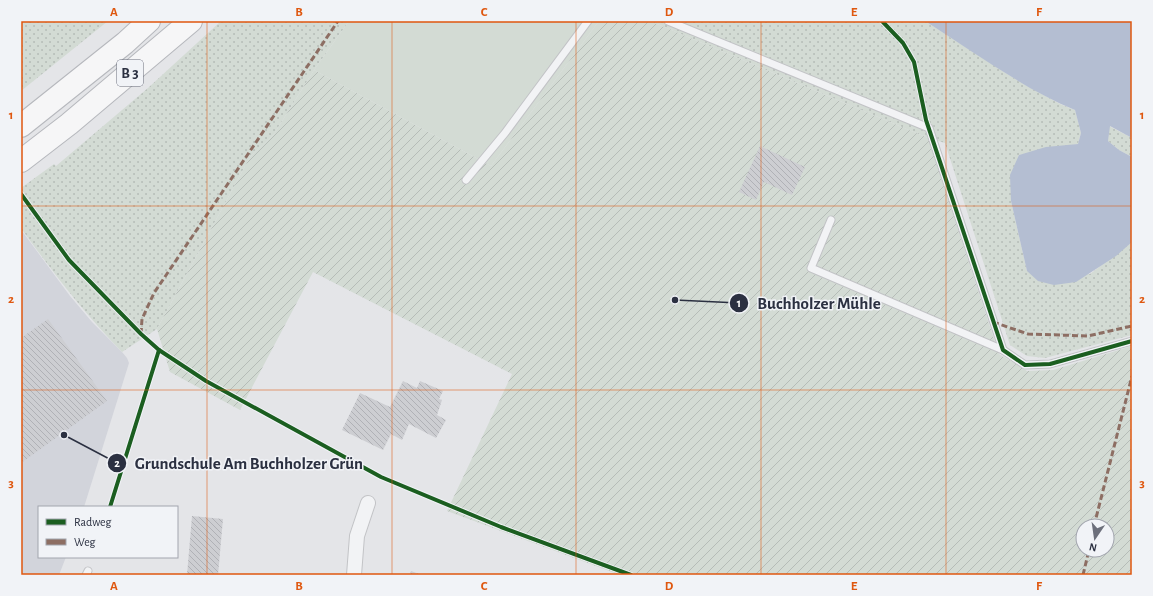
<svg xmlns="http://www.w3.org/2000/svg" width="1153" height="596" font-family="'Alegreya Sans',sans-serif">
  <style>
    .built { fill: #d2d4db }
    .grass { fill: #d3dbd4 }
    .park { fill: url(#park-dots) }
    .garden { fill: url(#garden-furrows); fill-rule: evenodd }
    .water { fill: #b4bed2 }
    .building { fill: url(#building-back-hatch) }
    .lines { fill: none; stroke-linecap: round; stroke-linejoin: round }
    .lane-casing { stroke: #c2c3c6; stroke-width: 9 }
    .street-casing { stroke: #c2c3c6; stroke-width: 16 }
    .highway-casing { stroke: #b6b8bd; stroke-width: 24 }
    .lane { stroke: #f2f3f5; stroke-width: 7 }
    .street { stroke: #f2f3f5; stroke-width: 14 }
    .highway { stroke: #f6f6f7; stroke-width: 22 }
    .quiet { stroke: #8d6e63; stroke-width: 3; stroke-dasharray: 6 3; stroke-linecap: butt }
    .cycleway-casing { stroke: #f1f3f7; stroke-width: 6 }
    .cycleway { stroke: #1b5e20; stroke-width: 4 }
    .grid { fill: none; stroke: #df570f; stroke-width: 1; stroke-opacity: 0.55 }
    .labels { text-anchor: middle; dominant-baseline: central; stroke-width: 3; stroke-linejoin: round; paint-order: stroke }
    .shield { fill: #f1f3f7; stroke: #666a78; stroke-width: 1 }
    .shield-label { font-size: 15px; font-weight: bold; fill: #2b3041 }
    .leader { fill: none; stroke: #2b3041; stroke-width: 1.5 }
    .callout-dot { fill: #2b3041; stroke: #f1f3f7; stroke-width: 1.5 }
    .mark-label { font-size: 12px; text-anchor: middle; font-weight: bold; fill: #fff }
    .callout-label { font-size: 17px; text-anchor: middle; font-weight: bold; fill: #2b3041; stroke: #f1f3f7; stroke-width: 3; stroke-linejoin: round; paint-order: stroke }
    .neatline { fill: none; stroke: #df570f; stroke-width: 1.5 }
    .grid-label { font-size: 13px; text-anchor: middle; font-weight: bold; fill: #df570f }
  </style>
  <defs>
    <pattern id="park-dots" width="8" height="8" patternUnits="userSpaceOnUse"><rect width="8" height="8" fill="#d3dbd4"/><path d="M2 2h.1M6 6h.1" fill="none" stroke="#b5bcb7" stroke-width="1.8" stroke-linecap="round"/></pattern>
    <pattern id="garden-furrows" width="10" height="10" patternUnits="userSpaceOnUse"><rect width="10" height="10" fill="#d3dbd4"/><path d="M-1 1l2-2M0 10L10 0M9 11l2-2" fill="none" stroke="#b5bcb7"/></pattern>
    <pattern id="building-back-hatch" width="6" height="6" patternUnits="userSpaceOnUse"><rect width="6" height="6" fill="#cdced2"/><path d="M-1 5l2 2M0 0l6 6M5-1l2 2" fill="none" stroke="#b0b1b6"/></pattern>
  </defs>
  <rect width="100%" height="100%" fill="#e4e5e8"/>
  <!-- built -->
  <path class="built" d="M22,231L70,296L92,322L122,352L127,358L129,363L84,507H39V557H66L59,575H21Z"/>
  <!-- grass -->
  <path class="grass" d="M349,21H599L491,166L314,70Z"/>
  <!-- park -->
  <g class="park">
    <path d="M21,21H108L21,91Z"/>
    <path d="M221,21H349L314,70L274,134L250,157L157,329L122,352C84,313 55,275 23,231L21,232V188L54,164L56,166L148,88Z"/>
    <path d="M650,21H925L1020,82L1060,104L1075,110L1081,133L1078,144L1019,155L1011,190V201L1027,271L1090,274L1132,242V335L1045,358L1027,356L1010,345L945,143L928,138Z"/>
    <path d="M1109,126L1132,138V157L1119,150L1108,141Z"/>
  </g>
  <!-- garden -->
  <path class="garden" d="M599,21H650L928,138L999,354L1027,371L1053,370L1132,346V575H620L447,511L512,374L313,272L240,410L170,372L157,329L250,157L274,134L314,70L491,166ZM1083,526H1107V550H1083Z"/>
  <!-- water -->
  <path class="water" d="M925,21H1132V138L1110,126L1108,141L1119,150L1132,157V242L1116,256L1076,282L1054,285L1038,281L1027,271L1011,201L1010,175L1019,155L1046,147L1078,144L1081,133L1075,110C1022,88 974,52 925,21Z"/>
  <!-- building -->
  <g class="building">
    <path d="M760,146L805,167L792,195L764,182L756,200L739,192Z"/>
    <path d="M48,319L107,401L21,463V338Z"/>
    <path d="M403,381L417,388L420,381L443,391L439,399L442,400L437,415L446,420L436,438L409,424L402,440L391,434L383,450L342,430L360,393L390,407Z"/>
    <path d="M192,516L223,519L218,575H187Z"/>
    <path d="M411,571L422,575H410Z"/>
  </g>
  <g class="lines">
    <defs>
      <g id="lane">
        <path d="M668,21L929,128L1003,350L1025,365L1050,364L1132,341"/>
        <path d="M466,180L505,133L588,21"/>
        <path d="M831,220L811,268L1003,350"/>
        <path d="M86,575L88,571"/>
      </g>
      <path id="street" d="M354,575L357,536L368,503"/>
      <g id="highway">
        <path d="M21,126L125,43L149,21"/>
        <path d="M21,161L69,124L191,21"/>
      </g>
    </defs>
    <!-- lane casing -->
    <use href="#lane" class="lane-casing"/>
    <!-- street casing -->
    <use href="#street" class="street-casing"/>
    <!-- highway casing -->
    <use href="#highway" class="highway-casing"/>
    <!-- lane -->
    <use href="#lane" class="lane"/>
    <!-- street -->
    <use href="#street" class="street"/>
    <!-- highway -->
    <use href="#highway" class="highway"/>
    <!-- quiet -->
    <g class="quiet">
      <path d="M993,322L1028,334L1088,336L1132,326"/>
      <path d="M141,334L142,319L154,293L338,21"/>
      <path d="M1094,526L1132,376"/>
      <path d="M1083,575L1089,550"/>
    </g>
    <defs>
      <g id="cycleway">
        <path d="M882,21L903,43L914,62L926,120L1003,350L1025,365L1050,364L1132,341"/>
        <path d="M21,194L69,260L141,334L159,350L206,381L381,477L501,527L631,575"/>
        <path d="M110,507L159,350"/>
      </g>
    </defs>
    <!-- cycleway casing -->
    <use href="#cycleway" class="cycleway-casing"/>
    <!-- cycleway -->
    <use href="#cycleway" class="cycleway"/>
  </g>
  <!-- grid -->
  <path class="grid" d="M207,21V575M392,21V575M576,21V575M761,21V575M946,21V575M21,206H1132M21,390H1132"/>
  <g class="labels">
    <!-- shield labels -->
    <rect class="shield" x="117" y="60" width="26" height="26" rx="3"/>
    <g class="shield-label">
      <text x="130" y="73">B 3</text>
    </g>
  </g>
  <!-- callouts -->
  <path class="leader" d="M675 300L739 303M64 435L117 463"/>
  <g class="callout-dot">
    <circle cx="675" cy="300" r="4"/>
    <circle cx="64" cy="435" r="4"/>
    <circle cx="739" cy="303" r="10"/>
    <circle cx="117" cy="463" r="10"/>
  </g>
  <g class="mark-label">
    <text x="739" y="307">1</text>
    <text x="117" y="467">2</text>
  </g>
  <g class="callout-label">
    <text x="819" y="309">Buchholzer Mühle</text>
    <text x="249" y="469">Grundschule Am Buchholzer Grün</text>
  </g>
  <!-- border -->
  <rect width="1153" height="596" fill="none" stroke="#f1f3f7" stroke-width="44"/>
  <!-- legend -->
  <rect x="38" y="506" width="140" height="52" fill="#f1f3f7" stroke="#a2a5ae"/>
  <rect x="46" y="519" width="20" height="6" fill="#1b5e20" stroke="#a2a5ae"/>
  <text x="74" y="526" font-size="12" fill="#2b3041">Radweg</text>
  <rect x="46" y="539" width="20" height="6" fill="#8d6e63" stroke="#a2a5ae"/>
  <text x="74" y="546" font-size="12" fill="#2b3041">Weg</text>
  <!-- north arrow -->
  <g transform="translate(1095 538) rotate(193)"><circle r="19" fill="#f1f3f7" stroke="#a2a5ae"/>
  <path d="M0-3L7 15L0 10L-7 15Z" fill="#6c6f7b"/>
  <text y="-6" font-size="11" font-weight="bold" text-anchor="middle" fill="#2b3041">N</text>
  </g>
  <rect x="22" y="22" width="1109" height="552" class="neatline"/>
  <g class="grid-label">
    <text x="114" y="16">A</text>
    <text x="299" y="16">B</text>
    <text x="484" y="16">C</text>
    <text x="669" y="16">D</text>
    <text x="854" y="16">E</text>
    <text x="1039" y="16">F</text>
    <text x="11" y="119">1</text>
    <text x="1142" y="119">1</text>
    <text x="11" y="303">2</text>
    <text x="1142" y="303">2</text>
    <text x="11" y="487">3</text>
    <text x="1142" y="487">3</text>
    <text x="114" y="590">A</text>
    <text x="299" y="590">B</text>
    <text x="484" y="590">C</text>
    <text x="669" y="590">D</text>
    <text x="854" y="590">E</text>
    <text x="1039" y="590">F</text>
  </g>
</svg>
